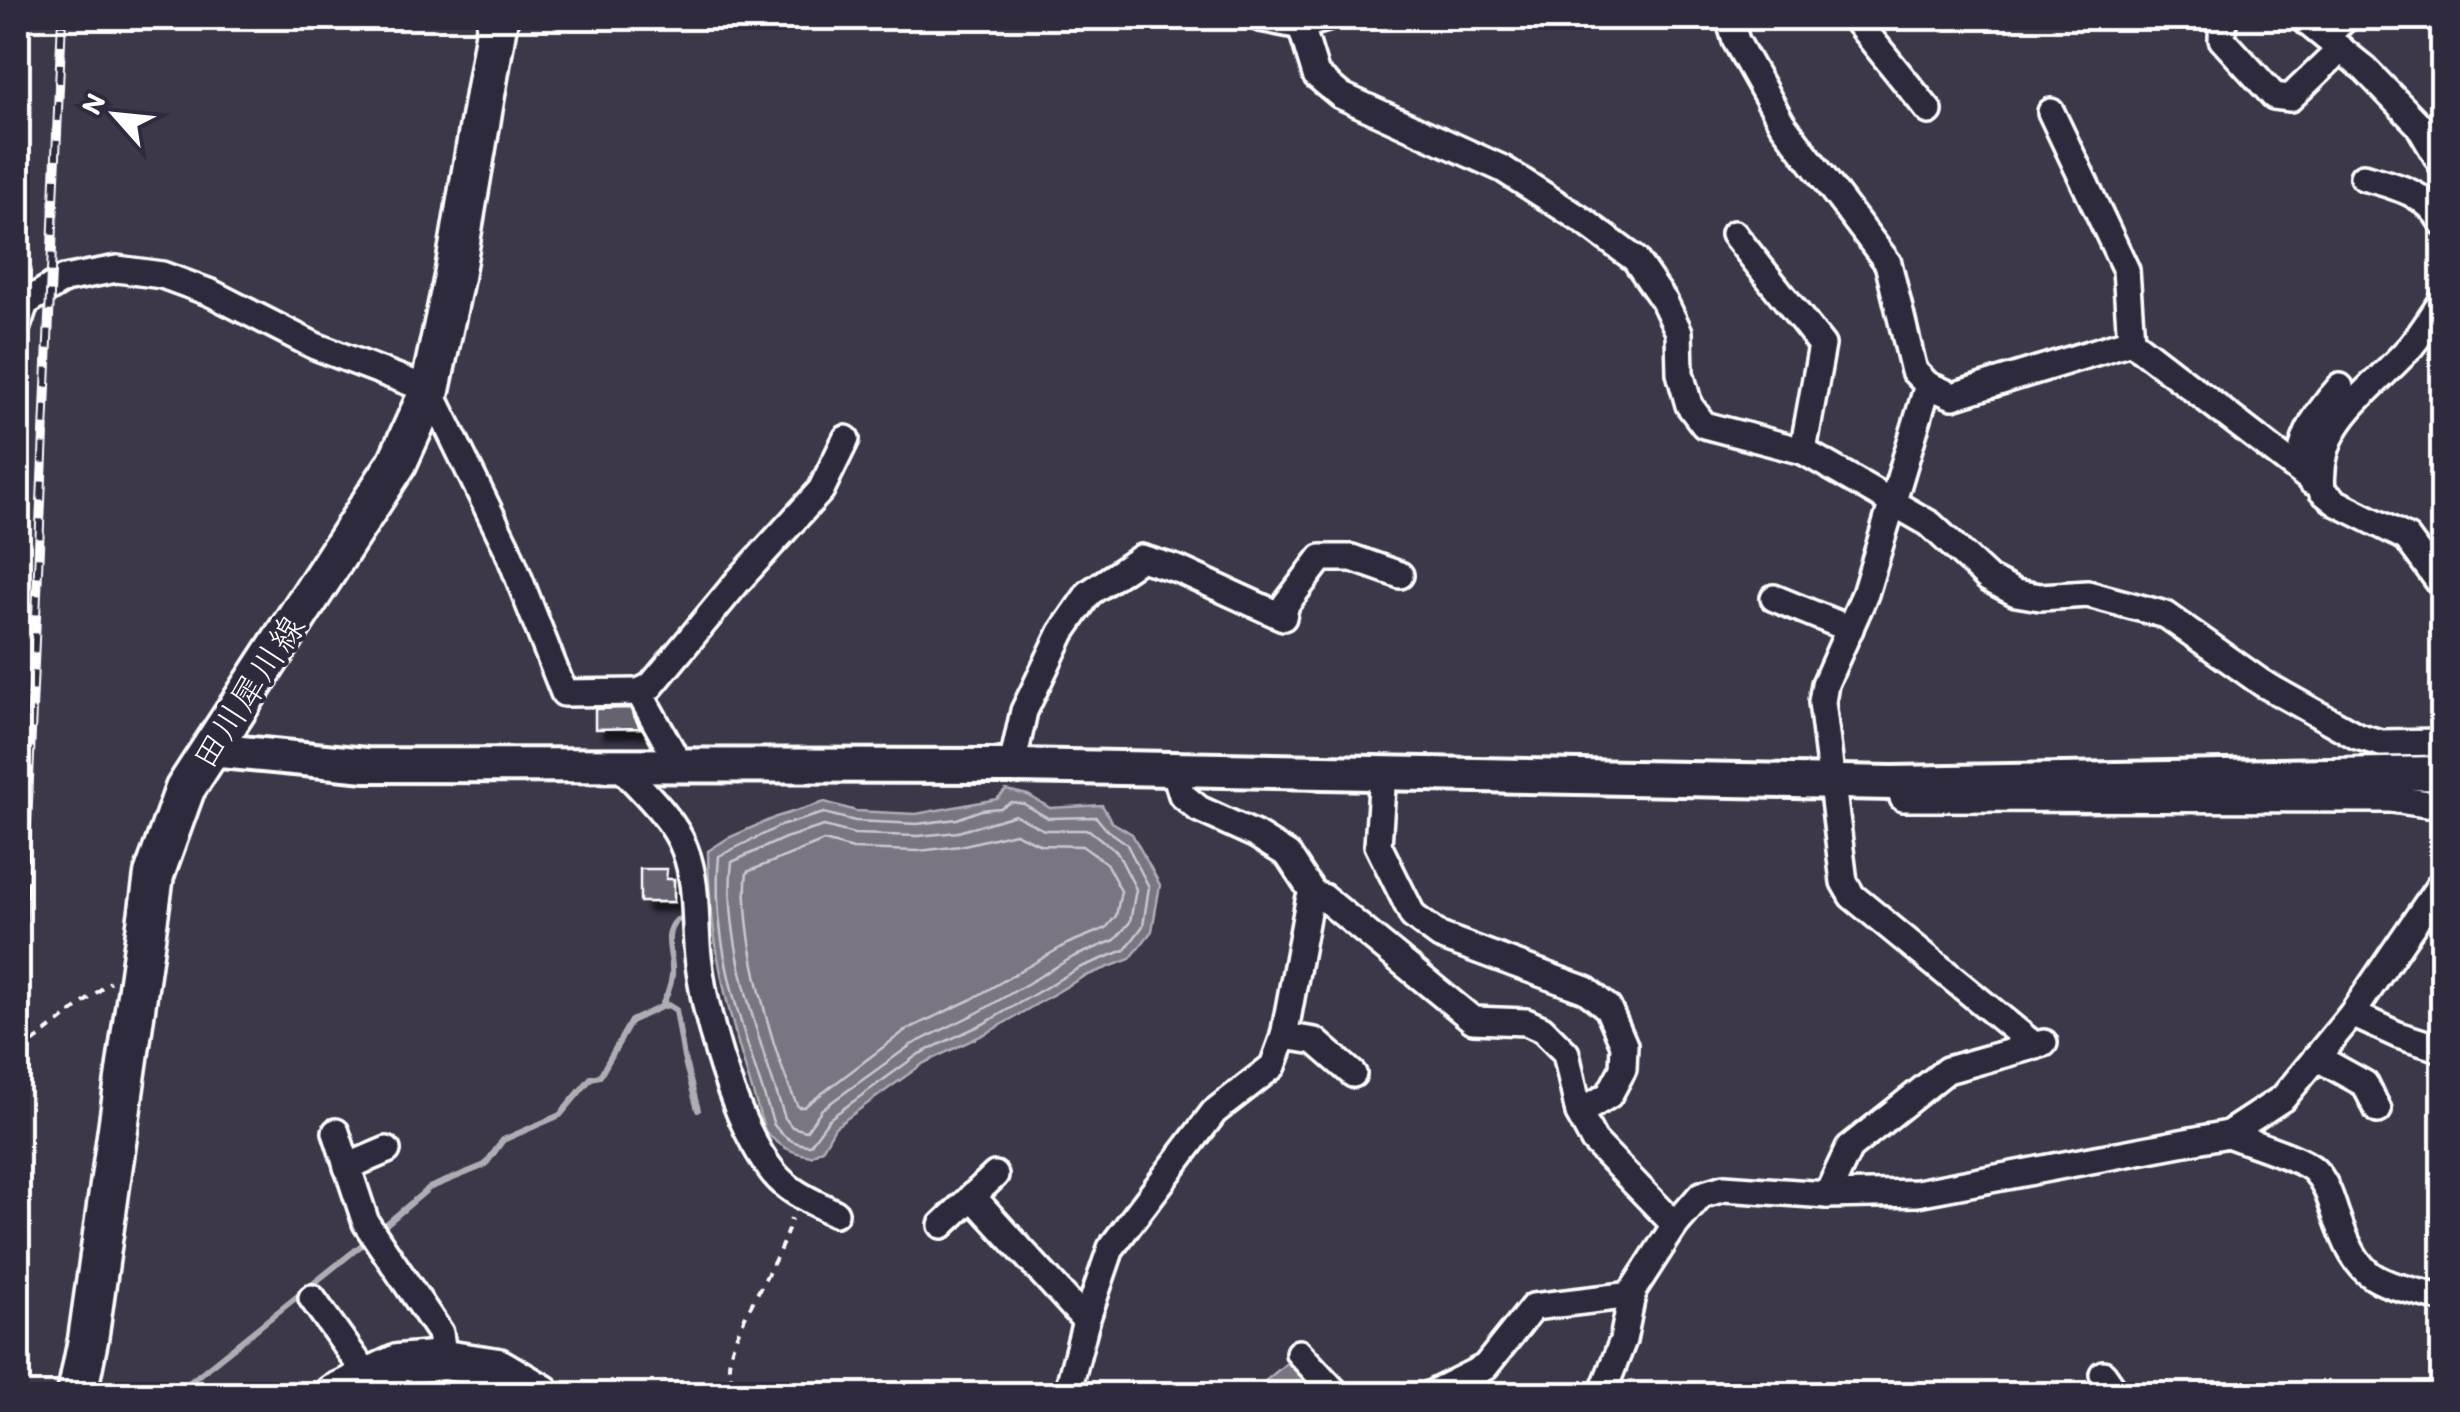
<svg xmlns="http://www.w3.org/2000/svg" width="2460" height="1412" font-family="Itim,'Klee One',sans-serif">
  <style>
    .water { fill: #797682; stroke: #afadb4; stroke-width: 2.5 }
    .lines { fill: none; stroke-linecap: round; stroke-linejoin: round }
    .shore { stroke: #c9c8cd; stroke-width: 2.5 }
    .stream { stroke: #afadb4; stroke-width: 6 }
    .building { fill: #666270; stroke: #fff; stroke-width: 2.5; filter: url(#shadow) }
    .minor-casing { stroke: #fff; stroke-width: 32 }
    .tertiary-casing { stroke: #fff; stroke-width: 40 }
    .secondary-casing { stroke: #fff; stroke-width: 45 }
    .path { stroke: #fff; stroke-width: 4; stroke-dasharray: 8 8; stroke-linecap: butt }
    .minor { stroke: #2f2a3d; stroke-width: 25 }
    .tertiary { stroke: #2f2a3d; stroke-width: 32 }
    .secondary { stroke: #2f2a3d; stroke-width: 38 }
    .rail-casing { stroke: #fff; stroke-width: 10 }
    .rail { stroke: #2f2a3d; stroke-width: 6; stroke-dasharray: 19; stroke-linecap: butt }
    .labels { text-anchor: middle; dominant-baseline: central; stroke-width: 8; stroke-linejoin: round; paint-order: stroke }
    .street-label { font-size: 35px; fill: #fff; stroke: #2f2a3d }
  </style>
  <defs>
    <filter id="shadow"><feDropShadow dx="9" dy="9" stdDeviation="2.5" flood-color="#0009"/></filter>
  </defs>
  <rect width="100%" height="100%" fill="#3c3749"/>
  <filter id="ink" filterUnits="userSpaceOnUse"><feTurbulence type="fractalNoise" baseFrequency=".01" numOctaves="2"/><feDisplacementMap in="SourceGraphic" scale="20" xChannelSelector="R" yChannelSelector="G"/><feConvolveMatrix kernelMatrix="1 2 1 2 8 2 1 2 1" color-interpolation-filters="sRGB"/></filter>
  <g filter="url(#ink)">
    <!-- water -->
    <g class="water">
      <path d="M1006,790L1028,795L1050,808L1102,805L1112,822L1132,834L1160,885L1152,931L1130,959L1083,977L989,1032L924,1063L835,1127L823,1148L811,1156C791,1153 779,1146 765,1131C734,1035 709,954 708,851L728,838L776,817L825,802L856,811L916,814L997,799Z"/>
      <path d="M1289,1361L1323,1394H1250Z"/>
    </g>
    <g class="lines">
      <!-- shore -->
      <g class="shore">
        <path d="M1011,802L1024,804L1048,818L1096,817L1106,829L1126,843L1149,887L1143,926L1125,950L1079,968L985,1023L919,1054L829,1119L810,1145C794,1145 783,1137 774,1125C746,1040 710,946 719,856L780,826L824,813L855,821L917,824L957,819L981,810L1000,808Z"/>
        <path d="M1015,815L1044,830H1089L1117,852L1136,889L1130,922L1115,940L1073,957L979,1012L911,1045L822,1109L806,1131L792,1127L785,1118C761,1046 722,938 732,862L785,838L824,826L854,834L918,836L958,832Z"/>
        <path d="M1015,833L1041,845L1082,846L1106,863L1121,891L1116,916L1106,928L1067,944L972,999L906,1030L804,1107H798C772,1051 739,932 747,872L824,841L853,849L919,851L960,846Z"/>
      </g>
      <!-- stream -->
      <g class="stream">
        <path d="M661,1007L668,1005L676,1010L684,1058L698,1110"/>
        <path d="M377,1232L429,1188L485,1165L503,1140L560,1115L591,1078L600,1076L631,1021L661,1007C666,997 671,987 672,975C674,956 661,935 677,920L690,918"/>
        <path d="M175,1394L368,1240"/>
      </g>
    </g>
    <!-- building -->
    <g class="building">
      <path d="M630,708L640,728L595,729V709Z"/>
      <path d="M640,869H667L666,879H674V902H640Z"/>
    </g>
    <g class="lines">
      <defs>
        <g id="minor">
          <path d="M1260,18L1301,26L1327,18"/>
          <path d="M1729,18L1736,41L1782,123L1888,263L1914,371L1928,385L1953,396L2131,341L2305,475"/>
          <path d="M1854,18L1929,111"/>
          <path d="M2223,18L2222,39L2274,96L2290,98L2341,49"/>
          <path d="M2302,18L2365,69L2418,124L2442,165"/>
          <path d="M1301,26L1316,75L1340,95L1503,169L1585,222L1635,259L1664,301L1679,332L1680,373L1689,405L1704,425L1803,451L1930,524L1989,579L2016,593L2040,597L2088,594L2166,615L2262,683L2357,736L2381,743L2442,742"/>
          <path d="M2325,36L2346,18"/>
          <path d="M2051,112L2126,270L2131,341"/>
          <path d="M2363,177C2395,186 2425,192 2442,222"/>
          <path d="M1734,234L1822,345L1803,451"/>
          <path d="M2442,302C2432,316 2422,333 2411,346C2369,394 2315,420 2322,491L2337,503L2407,538L2442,586"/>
          <path d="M18,324L25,303L64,279L117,269L162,275L211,293L315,346L430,390L507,548L564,693L639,692L680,766"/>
          <path d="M1928,385L1865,594L1825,684L1822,702L1844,882L1852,896L2035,1046"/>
          <path d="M2311,481C2285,454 2321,408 2340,387"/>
          <path d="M1774,598L1850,629"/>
          <path d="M639,692L651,686L738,581L821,490L846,439"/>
          <path d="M620,766C642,790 674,819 685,850C698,885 694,920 698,956C705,1018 734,1122 772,1171C788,1192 813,1202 835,1213"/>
          <path d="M1012,766L1024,711L1062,632L1089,593L1141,558L1180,570L1283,617L1286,604L1321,558H1352L1400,575"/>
          <path d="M1174,769L1182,795L1199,809L1256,835L1288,855L1317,899"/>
          <path d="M1383,773L1378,845L1413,916L1440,936L1586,990L1608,1008L1624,1045L1623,1069L1609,1095L1579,1113"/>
          <path d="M1903,798L2391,799L2442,806"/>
          <path d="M2352,1014L2398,1035L2442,1049"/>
          <path d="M1284,1036L1315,1041L1353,1074"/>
          <path d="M2316,1057L2365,1084L2378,1110"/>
          <path d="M336,1132L366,1223L440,1333L444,1360"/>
          <path d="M2228,1134C2247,1142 2302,1158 2314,1170C2326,1182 2330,1197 2335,1212C2360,1284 2373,1281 2442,1298"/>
          <path d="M347,1167L387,1150"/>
          <path d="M1827,1195L1849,1148L1947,1070L2044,1043"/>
          <path d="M972,1196L1086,1321"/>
          <path d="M942,1225L995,1175"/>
          <path d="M312,1298L369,1378"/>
          <path d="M1299,1353L1337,1394"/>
          <path d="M2103,1374L2117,1394"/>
          <path d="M1067,1394L1086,1321L1111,1248L1214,1112L1273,1066L1284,1036L1309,901L1323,897L1473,1020L1526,1022L1542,1029L1566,1053L1579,1113L1594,1141L1675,1225"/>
          <path d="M1431,1394L1485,1367L1533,1307L1632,1295"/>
          <path d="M1602,1394L1623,1340L1633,1290L1675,1225L1701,1195L1724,1188L1827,1195L1917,1193L2228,1134L2283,1098L2352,1014L2442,882"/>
        </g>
        <path id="tertiary" d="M210,750L366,765L1012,766L1892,783L2442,773"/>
        <g id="secondary">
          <path d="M77,1394L88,1340L154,875L185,789L397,463L430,390L454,277L498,18"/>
          <path d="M334,1394L398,1364L444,1360L498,1368L542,1394"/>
        </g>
      </defs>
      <!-- minor casing -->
      <use href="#minor" class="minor-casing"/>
      <!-- tertiary casing -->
      <use href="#tertiary" class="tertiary-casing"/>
      <!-- secondary casing -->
      <use href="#secondary" class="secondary-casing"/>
      <!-- path -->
      <g class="path">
        <path d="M18,1048L30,1045L110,982"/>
        <path d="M745,1394C737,1387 730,1381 729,1369C727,1331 782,1263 791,1218"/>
      </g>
      <!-- minor -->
      <use href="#minor" class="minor"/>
      <!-- tertiary -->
      <use href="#tertiary" class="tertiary"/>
      <!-- secondary -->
      <use href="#secondary" class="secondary"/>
      <defs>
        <path id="rail" d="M18,1032L62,18"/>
      </defs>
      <!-- rail casing -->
      <use href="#rail" class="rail-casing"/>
      <!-- rail -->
      <use href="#rail" class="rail"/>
    </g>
  </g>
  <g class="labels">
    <!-- street labels -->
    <g class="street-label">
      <text transform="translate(248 692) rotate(-57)">田川犀川線</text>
    </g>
  </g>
  <!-- margin -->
  <rect width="2460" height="1412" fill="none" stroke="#2f2a3d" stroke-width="60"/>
  <rect x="30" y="30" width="2400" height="1352" fill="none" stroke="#fff" stroke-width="4" filter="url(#ink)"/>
  <!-- north arrow -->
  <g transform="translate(115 115) rotate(297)" stroke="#2f2a3d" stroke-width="8" paint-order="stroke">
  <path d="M0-8L18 38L0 25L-18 38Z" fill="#ffffff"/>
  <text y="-15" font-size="28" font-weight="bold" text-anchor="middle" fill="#ffffff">N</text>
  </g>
</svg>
